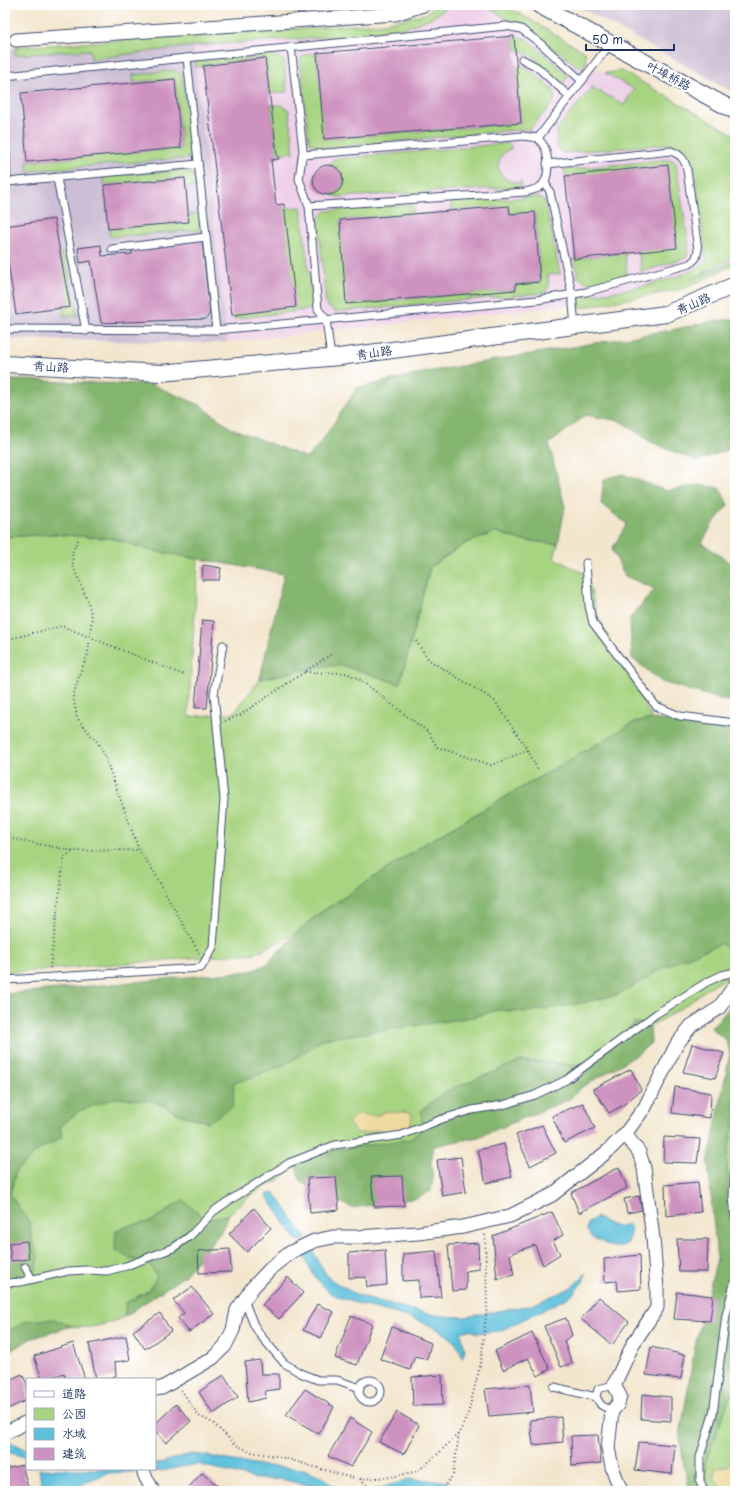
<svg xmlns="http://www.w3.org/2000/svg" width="740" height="1496" font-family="'Playpen Sans','LXGW WenKai TC',sans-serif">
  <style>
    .built { fill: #eed0e8 }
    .industrial { fill: #ccbed4 }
    .green { fill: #a7d481; stroke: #618270 }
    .forest { fill: #85b66f; stroke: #507266 }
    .sand { fill: #eeda9e; stroke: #84847e }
    .water { fill: #5ec1dc; stroke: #3c789d }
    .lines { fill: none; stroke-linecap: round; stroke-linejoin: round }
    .canal { stroke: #5ec1dc; stroke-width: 12 }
    .building { fill: #cd92bf }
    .service-casing { stroke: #3b4a6f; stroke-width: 9 }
    .minor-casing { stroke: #3b4a6f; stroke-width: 15 }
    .tertiary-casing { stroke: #3b4a6f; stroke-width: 18 }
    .path { stroke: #3b4a6f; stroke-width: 2; stroke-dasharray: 1 3; stroke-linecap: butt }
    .service { stroke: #fff; stroke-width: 7 }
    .minor { stroke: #fff; stroke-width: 13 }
    .tertiary { stroke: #fff; stroke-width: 16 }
    .labels { text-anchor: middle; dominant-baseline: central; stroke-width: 4; stroke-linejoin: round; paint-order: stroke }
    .street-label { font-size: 12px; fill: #1b2f5e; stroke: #fff }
  </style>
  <rect width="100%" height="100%" fill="#fff"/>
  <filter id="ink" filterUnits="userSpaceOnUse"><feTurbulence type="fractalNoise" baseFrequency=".025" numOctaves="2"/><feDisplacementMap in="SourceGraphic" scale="8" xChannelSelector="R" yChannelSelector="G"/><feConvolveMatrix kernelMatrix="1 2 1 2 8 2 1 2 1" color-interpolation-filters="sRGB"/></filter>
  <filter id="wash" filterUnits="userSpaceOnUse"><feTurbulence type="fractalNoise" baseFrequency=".012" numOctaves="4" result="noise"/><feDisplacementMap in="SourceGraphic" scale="16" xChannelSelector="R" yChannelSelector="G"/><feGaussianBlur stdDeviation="0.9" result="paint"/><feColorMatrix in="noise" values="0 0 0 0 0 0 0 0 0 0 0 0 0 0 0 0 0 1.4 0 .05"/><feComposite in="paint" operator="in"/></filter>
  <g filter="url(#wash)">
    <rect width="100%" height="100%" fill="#f3e6ce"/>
    <!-- built -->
    <path class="built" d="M436,5H497L579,59L735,143V260L682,285L580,304L227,342L192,36L384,23L425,14Z"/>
    <!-- industrial -->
    <g class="industrial">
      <path d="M576,5H735V93Z"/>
      <path d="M192,36L227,342L217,343L5,339V51L16,47Z"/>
    </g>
    <!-- green -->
    <g class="green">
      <path d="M436,5H452L431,18L392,33L193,46L91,59L90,50L15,55L16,47L384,23L425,14Z"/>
      <path d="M484,5H505L585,52L586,63L580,68L546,43Z"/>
      <path d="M514,36L527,39L565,72L568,76L563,83L559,82L531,56L515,49Z"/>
      <path d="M317,53L324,139L521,123L516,66H525L554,91V102L530,129L321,148L309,142L300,59L307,54Z"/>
      <path d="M274,54L284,61L287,92L269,94L265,58L195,67V61Z"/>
      <path d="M176,70L182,76L192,151L189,158L28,171L27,162L181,148L175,79L133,82V75Z"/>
      <path d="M622,71L735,135V256L691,280L735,260V264L683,289L579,308L580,297C609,292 689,282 706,260L693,159C686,150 681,146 669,144L562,153L556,146L557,129L592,87L624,105L634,89L605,73Z"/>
      <path d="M271,105H282L289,110L294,152L277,154Z"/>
      <path d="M509,143L512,148C489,157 497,186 522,182L520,187L339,197L331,195C349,189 347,168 329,165L333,159Z"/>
      <path d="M671,159L676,163L689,249L686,258L641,272L639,252L565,176L564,170Z"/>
      <path d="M185,170L194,177L196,187L186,188L184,178L104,185L103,176Z"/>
      <path d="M538,197L545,201L560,274L548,275L549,287L544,293L336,312L326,305L318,219L325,211L413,204V214L340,220L347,304L515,290V284L540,282L535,213L510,214L509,207L452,211L451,201Z"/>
      <path d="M301,207L313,309L233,319L232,315L284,208Z"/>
      <path d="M199,214L200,230L110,237L108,229L188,222V215Z"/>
      <path d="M65,253L78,316H64L63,307L70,306L60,254Z"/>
      <path d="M625,253L627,275L592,284L578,278L574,259Z"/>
      <path d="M496,532L521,540L558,544L554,558L587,575L597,615L652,719L635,722L426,843L317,915L295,934L255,953L5,973V537L53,534L115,539L148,550L198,559L188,717L234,713L260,679L317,667L341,665L400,683L430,567L466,543Z"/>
      <path d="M735,926V978L724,979L708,988L686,1005L650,1027L633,1043L435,1137L296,1166L277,1181L260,1189L246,1199L229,1214L124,1317C110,1324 86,1330 71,1326C65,1324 59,1321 53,1319L5,1343V1159L80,1084Z"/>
      <path d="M735,1081V1491H697L725,1282L716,1162Z"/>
    </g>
    <!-- forest -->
    <g class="forest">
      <path d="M735,319V447L697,461L651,442L620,421L586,415L549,444L565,507L558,544L521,540L496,532L466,543L430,567L400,684L341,665L317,667L260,679L284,574L148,550L115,539L53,534L5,537V380H26L87,383L150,384L200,405L231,428L307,458L324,438L357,388L432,371L671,330L714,321Z"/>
      <path d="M623,474L666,491L699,485L720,488L728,505L712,525L702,543L735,566L731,597L735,599V701L723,700L662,682L632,658L630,618L655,589L625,576L612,549L627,524L601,504L604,479Z"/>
      <path d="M652,719L735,728V956L732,950L721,944L682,959L658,971L639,983L617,995L577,1004L526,1012L498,1010L473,1017L323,1039L290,1062L264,1073L234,1083L233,1106L208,1122L181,1115L153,1101L115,1098L79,1111L60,1127L62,1137L36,1152L16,1171L10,1195L30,1223L31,1235L38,1257L35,1275L15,1279L5,1276V994L252,971L267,964L295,934L317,915L426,843L635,722Z"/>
      <path d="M735,1002V1117L727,1159L728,1198L733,1257L732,1272H735V1385L705,1463L709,1491H690L684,1466L680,1436L695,1346L717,1259L708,1163L730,1054L727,1041L711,1028Z"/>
      <path d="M635,1022L650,1027L651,1043L635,1056L582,1087L570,1099L478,1137L434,1146L431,1162L433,1180L431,1191L417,1198L352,1208L301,1182L296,1166L321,1152L411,1139L422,1129L421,1111L444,1092L520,1061L551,1062L578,1066L591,1060L620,1039Z"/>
      <path d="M183,1200L207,1220L229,1214L220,1233L184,1276L124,1317L126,1303L149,1290L157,1277L150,1265L129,1258L115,1250L116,1231L130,1225L150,1222Z"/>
      <path d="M53,1319L72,1326L30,1339L5,1354V1333L26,1321Z"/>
    </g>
    <!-- sand -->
    <g class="sand">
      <path d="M388,1111C398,1115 401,1109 412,1114L411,1124L402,1130L389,1132L378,1130L367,1133H357L348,1123C359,1107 364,1118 376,1115C380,1115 384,1112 388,1111Z"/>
      <path d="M735,1441V1490L725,1491L719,1485L714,1477L716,1468L729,1466L731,1457V1446Z"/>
    </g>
    <!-- water -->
    <g class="water">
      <path d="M274,1192L306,1239L298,1242L266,1195Z"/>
      <path d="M596,1217C607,1223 616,1230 628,1224L631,1229L628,1243C610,1253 608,1242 592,1238L587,1231L588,1223Z"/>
      <path d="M313,1252L326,1274L333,1281L357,1295L428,1314L443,1316L465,1317L532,1305L572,1287L586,1273L583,1282L571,1296L500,1331L477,1333L470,1330L461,1332L465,1350L462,1358C461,1354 460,1350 458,1347C443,1320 381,1312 353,1302C344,1299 336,1297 328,1291C317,1282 310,1269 304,1256Z"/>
      <path d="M5,1439L27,1450V1458L5,1451Z"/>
      <path d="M192,1454L208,1456L254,1465L304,1469L323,1477L338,1491H323L318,1487L280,1479H256L197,1464L161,1471L109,1473L90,1480L76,1488L74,1491H42L39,1469H155V1464H158L172,1459Z"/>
      <path d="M410,1479L443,1481L471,1491H437L421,1488L403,1491H371Z"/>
    </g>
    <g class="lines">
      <!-- canal -->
      <path class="canal" d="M307,1250L309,1254"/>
    </g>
    <g id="blocks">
      <!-- building -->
      <g class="building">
        <path d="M514,36L521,123L324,139L317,53Z"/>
        <path d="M265,58L277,154L279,159L271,160L276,205L284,204L296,307L232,315L203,66Z"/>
        <path d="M175,79L181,148L27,162L21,93Z"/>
        <circle cx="328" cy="180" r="15"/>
        <path d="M668,165L677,248L574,259L565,176Z"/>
        <path d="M185,178L189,222L108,229L104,185Z"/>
        <path d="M509,206L510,214L535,212L540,282L515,284L516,290L346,304L340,220Z"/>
        <path d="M54,219L70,307L16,314L5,243V226Z"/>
        <path d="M202,240L210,313L206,319L101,323L91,261L80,263L78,248L101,245L102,256L132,254V249Z"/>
        <path d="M203,565L221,568L219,580H202Z"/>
        <path d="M202,620L214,621L207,708H195Z"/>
        <path d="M692,1044L724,1053L715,1078L683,1072Z"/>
        <path d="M631,1069L641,1090L622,1106L609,1113L593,1089Z"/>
        <path d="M675,1087L711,1093L710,1118L672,1113Z"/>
        <path d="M583,1103L595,1128L564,1143L552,1116Z"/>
        <path d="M542,1125L556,1153L530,1166L516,1135Z"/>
        <path d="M664,1137L700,1139L697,1163L663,1162Z"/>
        <path d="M504,1144L512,1177L486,1183L478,1150Z"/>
        <path d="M461,1157L466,1192L442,1196L437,1160Z"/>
        <path d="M619,1167L627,1188L579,1213L571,1193Z"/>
        <path d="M402,1176L404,1206L374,1207L371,1177Z"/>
        <path d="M336,1177L339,1210L310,1213L307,1178Z"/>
        <path d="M698,1182L701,1212L666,1216L665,1185Z"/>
        <path d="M639,1196L642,1210L627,1213L624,1199Z"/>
        <path d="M254,1208L271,1228L247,1252L229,1234Z"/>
        <path d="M552,1212L563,1235L553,1241L560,1254L543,1265L535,1245L510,1254L514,1275L497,1279L493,1236Z"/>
        <path d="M677,1239H708L707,1272H679Z"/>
        <path d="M27,1241L29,1259L11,1261L9,1243Z"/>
        <path d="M478,1243L479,1269L466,1271V1290L452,1291L448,1245Z"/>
        <path d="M230,1249L231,1272L199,1273L198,1251Z"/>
        <path d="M385,1250L387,1285L367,1287L366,1277L349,1278V1253Z"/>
        <path d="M436,1251L441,1297L419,1298V1280L403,1281V1254Z"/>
        <path d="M640,1255L641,1289L618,1291L617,1281L605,1282L604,1259Z"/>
        <path d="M288,1277L303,1293L279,1319L262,1305Z"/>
        <path d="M192,1287L214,1314L189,1332L178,1318L184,1313L173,1300Z"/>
        <path d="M677,1292L713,1296L710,1321L674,1319Z"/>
        <path d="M599,1297L629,1322L612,1345L581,1319Z"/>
        <path d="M317,1304L334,1312L321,1338L303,1330Z"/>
        <path d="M160,1313L171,1331L145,1349L133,1331Z"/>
        <path d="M351,1316L372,1324L357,1365L335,1358Z"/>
        <path d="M566,1318L572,1335L564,1341L572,1363L561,1367L544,1326Z"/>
        <path d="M392,1327L431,1343L427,1359L415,1356L410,1370L380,1359Z"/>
        <path d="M532,1333L550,1369L538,1376L528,1358L503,1370L495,1351Z"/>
        <path d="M126,1336L130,1360L115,1362L116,1376L105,1379H96L89,1344Z"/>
        <path d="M73,1343L85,1379H66L64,1373L46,1379H42L34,1356Z"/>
        <path d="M651,1347L685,1355L681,1379L646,1375Z"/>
        <path d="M260,1360L261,1374H279V1389L265,1391L266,1398L248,1402L245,1362Z"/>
        <path d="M22,1374L27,1384V1400L5,1410V1382Z"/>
        <path d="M224,1375L238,1397L213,1414L199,1392Z"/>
        <path d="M442,1375L443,1405L413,1406L412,1377Z"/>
        <path d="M530,1385L533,1412L489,1416L485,1389Z"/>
        <path d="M305,1389L334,1407L319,1434L286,1415Z"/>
        <path d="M642,1394L671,1397V1421L641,1419Z"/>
        <path d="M176,1404L191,1421L166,1443L155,1431V1424Z"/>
        <path d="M397,1412L419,1425L404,1454L379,1442Z"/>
        <path d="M561,1417L563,1442L533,1445L530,1420Z"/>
        <path d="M350,1418L372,1432L351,1467L328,1456Z"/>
        <path d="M598,1435L601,1463L572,1466L571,1436Z"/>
        <path d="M639,1442L675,1445L672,1474L635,1470Z"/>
        <path d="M22,1465L29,1491H5V1469Z"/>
        <path d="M202,1473L224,1491H185Z"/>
        <path d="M605,1486L607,1491H590Z"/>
      </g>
    </g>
  </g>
  <g filter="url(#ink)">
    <use href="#blocks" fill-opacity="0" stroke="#3b4a6f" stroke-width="1"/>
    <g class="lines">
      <defs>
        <g id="service">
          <path d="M291,47L303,150L299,179L309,206L318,309L326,319L331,358"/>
          <path d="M187,58L216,330"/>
          <path d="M522,59L537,67L570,97"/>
          <path d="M5,76L506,26L521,29L541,44L582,81"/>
          <path d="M5,128L7,182"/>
          <path d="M538,138L610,44"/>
          <path d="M303,155L523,136L538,138C540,141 542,143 544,146C549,157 551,182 538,188C534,190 529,191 525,192L309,206"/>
          <path d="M57,178L86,331"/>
          <path d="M545,182L550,192L572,294L575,326"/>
          <path d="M5,188L7,182L198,164"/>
          <path d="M112,249L206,237"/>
          <path d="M5,329L216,330L537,300L586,292L690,264L696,258L698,250L687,170C685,159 681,155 671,151L547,164"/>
          <path d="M586,563L589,606L593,623L656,706L680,716L735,723"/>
          <path d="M5,980L201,968L213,947L224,799L214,694L223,645"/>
          <path d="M735,1162L733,1196L735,1217"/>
          <path d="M25,1267L32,1279"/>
          <path d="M5,1283L21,1282L68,1271L86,1270L107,1271L126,1266L173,1248L190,1236L214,1211L227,1202L289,1163L335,1145L402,1135L442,1119L472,1110L503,1105L535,1095L566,1080L656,1014L707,982L722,975L735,972"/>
          <path d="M244,1300L254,1325L261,1336L284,1363L300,1373L318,1380H337L360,1388"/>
          <circle cx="370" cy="1391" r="11"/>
          <path d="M554,1387L596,1397"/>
          <path d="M612,1411L601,1405L596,1397L598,1389L614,1385"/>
          <path d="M704,1491L700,1482V1457L713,1414L726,1315L735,1280"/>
        </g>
        <g id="minor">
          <path d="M16,40L395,14L423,5"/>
          <path d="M155,1389L162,1388L213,1358L225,1346L233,1330L237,1310L244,1300L253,1287L273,1266L291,1252L314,1241L333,1237H357L418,1233L463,1227L510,1216L552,1195L608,1151L625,1134L645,1107L677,1044L691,1026L719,1008L735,985"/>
          <path d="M5,1433L27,1422"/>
          <path d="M143,1469L145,1476L153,1491"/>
          <path d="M621,1491L612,1467L608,1448L612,1411L618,1404L620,1396L614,1385L633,1344L657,1308V1289L653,1238L644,1168L639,1152L625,1134"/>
        </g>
        <g id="tertiary">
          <path d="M539,5L735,111"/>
          <path d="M5,364L160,373L339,357L666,314L735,285"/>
        </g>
      </defs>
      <!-- service casing -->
      <use href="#service" class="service-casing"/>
      <!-- minor casing -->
      <use href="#minor" class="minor-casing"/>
      <!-- tertiary casing -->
      <use href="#tertiary" class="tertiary-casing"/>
      <!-- path -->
      <g class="path">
        <path d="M78,540L72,553L73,566L88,602L92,617L88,654L80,673L73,696L77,718L97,742L104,754L139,850L154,872L199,953"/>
        <path d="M5,640L62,626L184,675"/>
        <path d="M416,641L429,660L494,700L528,750L538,771"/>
        <path d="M305,672L347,673L359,679L429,733L437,747L491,765L528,750"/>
        <path d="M225,721L240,715L333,653"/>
        <path d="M5,837L73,851L139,850"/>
        <path d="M50,968L64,858L73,851"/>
        <path d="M181,1390L199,1416L213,1423L236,1445L251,1452L281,1457L345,1476L360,1479L391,1477L418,1471L439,1453L459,1433L468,1414L481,1362L487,1306L485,1234"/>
        <path d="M360,1479L373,1491"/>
        <path d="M441,1491L453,1475L459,1434"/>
      </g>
      <!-- service -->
      <use href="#service" class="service"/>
      <!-- minor -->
      <use href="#minor" class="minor"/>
      <!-- tertiary -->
      <use href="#tertiary" class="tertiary"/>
    </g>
  </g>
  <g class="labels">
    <!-- street labels -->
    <g class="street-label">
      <text transform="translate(669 75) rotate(28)">叶埠桥路</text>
      <text transform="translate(693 303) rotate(-23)">青山路</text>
      <text transform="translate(374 352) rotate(-8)">青山路</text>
      <text transform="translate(51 366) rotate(3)">青山路</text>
    </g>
  </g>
  <!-- margin -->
  <rect width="740" height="1496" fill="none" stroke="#fff" stroke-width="20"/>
  <!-- legend -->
  <rect x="26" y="1378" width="130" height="92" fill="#ffffff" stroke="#a4acbf"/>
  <rect x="34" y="1391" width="20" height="6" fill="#ffffff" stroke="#a4acbf"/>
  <text x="62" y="1398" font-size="12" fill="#1b2f5e">道路</text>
  <rect x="34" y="1408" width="20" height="12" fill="#a7d481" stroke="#a4acbf"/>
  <text x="62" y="1418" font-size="12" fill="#1b2f5e">公园</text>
  <rect x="34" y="1428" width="20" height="12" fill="#5ec1dc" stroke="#a4acbf"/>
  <text x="62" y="1438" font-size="12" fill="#1b2f5e">水域</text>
  <rect x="34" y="1448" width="20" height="12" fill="#cd92bf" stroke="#a4acbf"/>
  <text x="62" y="1458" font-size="12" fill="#1b2f5e">建筑</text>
  <!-- scale -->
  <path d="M586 44v6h88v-6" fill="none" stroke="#1b2f5e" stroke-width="2"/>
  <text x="592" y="44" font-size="12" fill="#1b2f5e" stroke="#ffffff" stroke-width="3" paint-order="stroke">50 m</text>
</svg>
